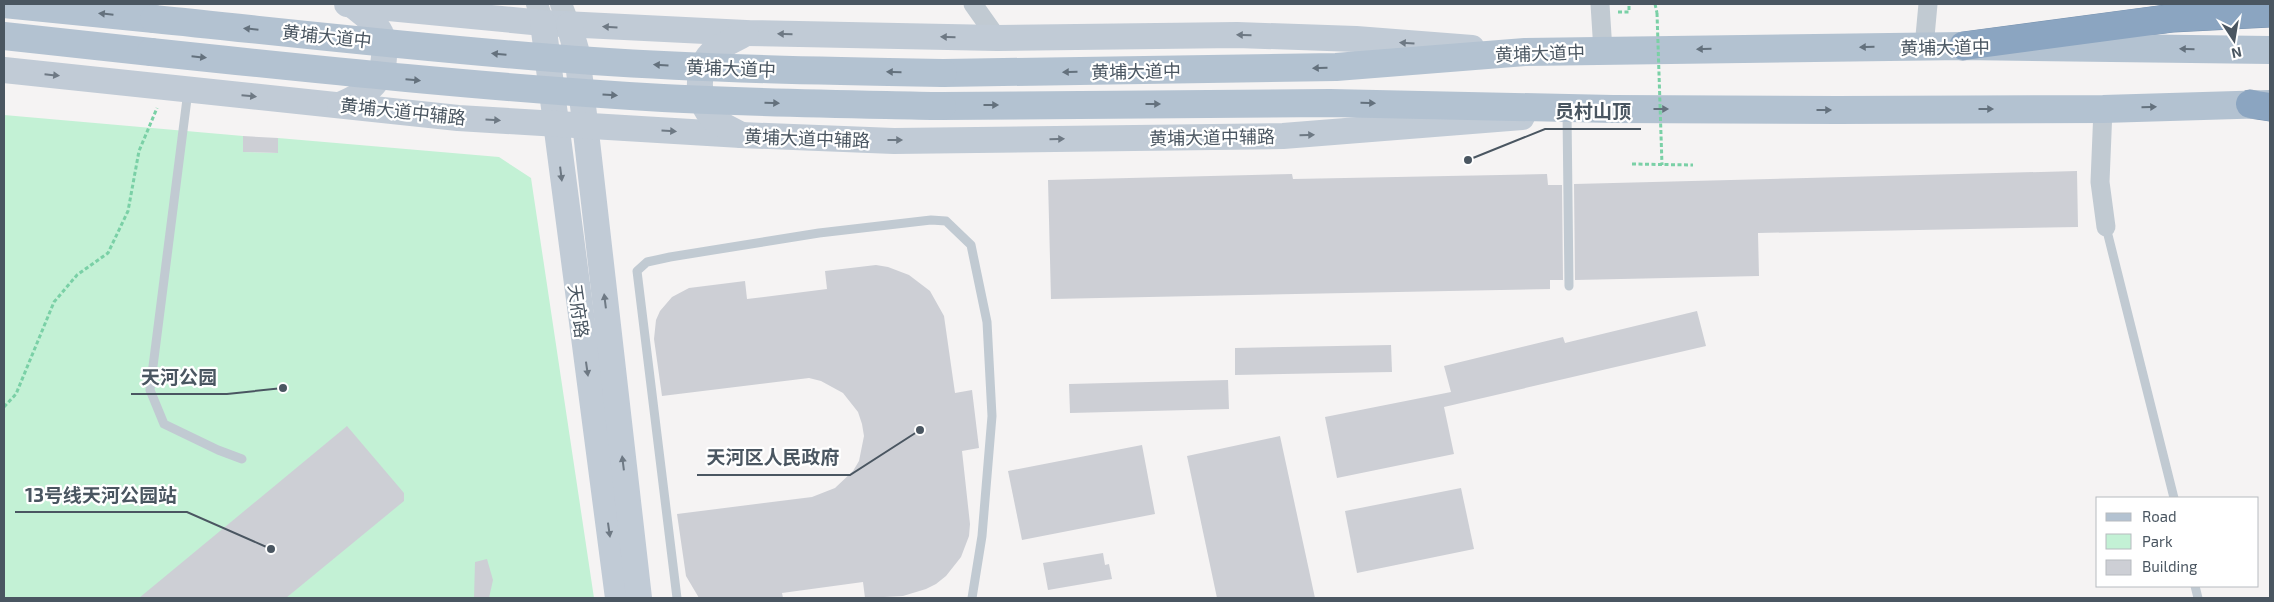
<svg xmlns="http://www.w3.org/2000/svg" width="2274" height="602" font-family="'Exo 2','Noto Sans SC',sans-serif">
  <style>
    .green { fill: #c3f1d5 }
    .building { fill: #cdcfd5 }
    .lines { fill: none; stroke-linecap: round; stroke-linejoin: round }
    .motorway-casing { stroke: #7690ad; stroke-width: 29 }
    .path { stroke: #7ad0a6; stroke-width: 3; stroke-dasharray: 4 2.5; stroke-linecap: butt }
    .service { stroke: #c1cad2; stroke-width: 9 }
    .minor { stroke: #c1cad2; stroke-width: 19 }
    .tertiary { stroke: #c1cad2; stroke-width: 22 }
    .secondary { stroke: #c1cbd6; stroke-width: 26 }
    .primary { stroke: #b3c2d1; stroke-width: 28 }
    .motorway { stroke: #8ba5c1; stroke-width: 28 }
    .path-bridge { stroke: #7ad0a6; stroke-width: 3; stroke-dasharray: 4 2.5; stroke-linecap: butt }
    .primary-bridge { stroke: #b3c2d1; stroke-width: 28 }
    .oneway { fill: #64717d }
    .oneway2 { fill: #6e7984 }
    .labels { text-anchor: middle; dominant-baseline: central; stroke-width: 4.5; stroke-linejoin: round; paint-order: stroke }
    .street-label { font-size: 18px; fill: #4a5661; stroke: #fff }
    .leader { fill: none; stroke: #4a5661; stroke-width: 2 }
    .callout-dot { fill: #4a5661; stroke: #fff; stroke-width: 2 }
    .callout-label { font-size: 19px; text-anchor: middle; font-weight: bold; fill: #4a5661; stroke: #fff; stroke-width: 4.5; stroke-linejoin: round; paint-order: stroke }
  </style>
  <rect width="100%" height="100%" fill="#f5f3f3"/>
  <!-- green -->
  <path class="green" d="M4,115L243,136V152L278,153V138L499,157L531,178L594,598H4Z"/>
  <!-- building -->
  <g class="building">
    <path d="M243,136L278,138V153L243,152Z"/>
    <path d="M2077,171L2078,227L1758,233L1759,276L1575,280L1574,184Z"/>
    <path d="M1292,174L1293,179L1547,174L1548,185H1562L1563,280H1550V289L1051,299L1048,180Z"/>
    <path d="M876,265L888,267L909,275L930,291L944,316L955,393L972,390L979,448L962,451L970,524L969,536L961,557L946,576L936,584L926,589L903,596L865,598L863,582L782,593L783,598H699L686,576L677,514L812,497L835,488L853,471L859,461L864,436L862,424L858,412L843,393L821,381L809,378L662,396L654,339L656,320L660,311L672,297L689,288L745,281L747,299L827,289L825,271Z"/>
    <path d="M1697,311L1706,346L1444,407L1454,454L1337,478L1325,417L1451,392L1444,366L1563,337L1565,343Z"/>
    <path d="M1391,345L1392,372L1235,375V348Z"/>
    <path d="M1228,380L1229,409L1070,413L1069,384Z"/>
    <path d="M347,426L404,493V501L286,598H139Z"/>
    <path d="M1280,436L1315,598H1217L1187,456Z"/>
    <path d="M1142,445L1155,514L1022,540L1008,471Z"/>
    <path d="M1461,488L1474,549L1357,573L1345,511Z"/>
    <path d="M1103,553L1105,565L1109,564L1112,579L1048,590L1043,563Z"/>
    <path d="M487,559L493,580L489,598H474L475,562Z"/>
  </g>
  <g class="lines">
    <defs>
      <g id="motorway">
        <path d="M1963,46L2173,18L2270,13"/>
        <path d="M2250,104L2270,107"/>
      </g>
    </defs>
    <!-- motorway casing -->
    <use href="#motorway" class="motorway-casing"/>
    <!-- path -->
    <g class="path">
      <path d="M1655,4L1657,13"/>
      <path d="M1618,12H1629V4"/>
      <path d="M1632,164L1693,165"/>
      <path d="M4,407L16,394L54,302L77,275L108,253L128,211L139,151L157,108"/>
    </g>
    <!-- service -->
    <g class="service">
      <path d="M188,91L150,390L164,424L218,450L242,459"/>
      <path d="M1567,113L1569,286"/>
      <path d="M2106,227L2174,498"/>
      <path d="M2195,586L2198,598"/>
      <path d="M677,598L637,271L647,262L670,257L819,233L931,220L946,221L971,245L987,322L992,416L982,536L972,598"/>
    </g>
    <!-- minor -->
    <g class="minor">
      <path d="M973,4L997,38"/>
      <path d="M1600,4L1603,51"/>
      <path d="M1924,47L1928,4"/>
      <path d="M2103,109L2100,182L2106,227"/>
    </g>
    <!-- tertiary -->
    <g class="tertiary">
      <path d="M537,4L543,23"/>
      <path d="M561,4L569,25"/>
    </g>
    <!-- secondary -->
    <g class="secondary">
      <path d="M347,4L543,23L746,33L997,38L1237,35L1356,39L1472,48"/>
      <path d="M543,23L618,598"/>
      <path d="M569,25L577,53L639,598"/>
      <path d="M4,70L458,118L741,135L894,141L1283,136L1522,117"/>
      <path d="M340,105C363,95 383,85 384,57C385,50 385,41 381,34C375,21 362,13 351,4"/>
      <path d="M741,135C733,130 722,126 714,119C696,103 694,66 715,50C724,44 736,39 746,33"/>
    </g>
    <!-- primary -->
    <g class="primary">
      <path d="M4,4L154,19"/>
      <path d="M4,36L151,52"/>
      <path d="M943,73L1336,67L1525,52L1963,46L2270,50"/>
      <path d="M942,106L1330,103L1613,109L1837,110L2103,109L2270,104"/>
    </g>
    <!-- motorway -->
    <use href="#motorway" class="motorway"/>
    <!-- path-bridge -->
    <path class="path-bridge" d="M1657,13L1662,165"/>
    <!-- primary-bridge -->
    <g class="primary-bridge">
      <path d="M154,19C301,34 447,51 593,61C710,69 826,71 943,73"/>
      <path d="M151,52C321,70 492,88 663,98C756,103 849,104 942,106"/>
    </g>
  </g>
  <!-- one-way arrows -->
  <defs><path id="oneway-solid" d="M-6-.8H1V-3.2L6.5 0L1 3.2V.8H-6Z" transform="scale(1.25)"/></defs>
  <g class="oneway">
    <use href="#oneway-solid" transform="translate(106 14) rotate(-174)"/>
    <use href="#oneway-solid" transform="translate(251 29) rotate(-174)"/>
    <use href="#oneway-solid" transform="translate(1867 47) rotate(179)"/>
    <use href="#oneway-solid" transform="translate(1704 49) rotate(179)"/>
    <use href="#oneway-solid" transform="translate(2187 49) rotate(-179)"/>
    <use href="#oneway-solid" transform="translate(499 54) rotate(-175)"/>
    <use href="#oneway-solid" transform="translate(199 57) rotate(6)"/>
    <use href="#oneway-solid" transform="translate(661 65) rotate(-177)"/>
    <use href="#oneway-solid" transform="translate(1320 68) rotate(178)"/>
    <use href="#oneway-solid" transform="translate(894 72) rotate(-179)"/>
    <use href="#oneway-solid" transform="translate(1070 72) rotate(179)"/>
    <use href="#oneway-solid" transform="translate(413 80) rotate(5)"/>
    <use href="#oneway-solid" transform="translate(610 95) rotate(4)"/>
    <use href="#oneway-solid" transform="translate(772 103) rotate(2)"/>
    <use href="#oneway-solid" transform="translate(1368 103) rotate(1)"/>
    <use href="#oneway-solid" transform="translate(1153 104)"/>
    <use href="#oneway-solid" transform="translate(991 105)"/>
    <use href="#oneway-solid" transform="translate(2149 107) rotate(-2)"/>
    <use href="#oneway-solid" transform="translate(1661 109)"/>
    <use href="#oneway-solid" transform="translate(1986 109)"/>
    <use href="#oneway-solid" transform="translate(1824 110)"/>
  </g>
  <g class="oneway2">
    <use href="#oneway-solid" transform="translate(610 27) rotate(-177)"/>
    <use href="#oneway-solid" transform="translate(785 34) rotate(-179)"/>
    <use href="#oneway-solid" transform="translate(1244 35) rotate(-179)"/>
    <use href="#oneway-solid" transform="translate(948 37) rotate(-179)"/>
    <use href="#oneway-solid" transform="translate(1407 43) rotate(-176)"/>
    <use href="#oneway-solid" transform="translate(52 75) rotate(6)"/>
    <use href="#oneway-solid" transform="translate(249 96) rotate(5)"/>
    <use href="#oneway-solid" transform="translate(493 120) rotate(4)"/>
    <use href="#oneway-solid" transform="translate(669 131) rotate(3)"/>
    <use href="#oneway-solid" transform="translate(1307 135) rotate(-2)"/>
    <use href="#oneway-solid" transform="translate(1057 139) rotate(-1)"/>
    <use href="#oneway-solid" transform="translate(895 140)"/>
    <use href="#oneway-solid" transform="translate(561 174) rotate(83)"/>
    <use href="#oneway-solid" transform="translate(605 301) rotate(-97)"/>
    <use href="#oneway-solid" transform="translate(587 369) rotate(82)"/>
    <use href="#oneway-solid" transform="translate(623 463) rotate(-97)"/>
    <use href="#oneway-solid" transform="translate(609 530) rotate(82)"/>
  </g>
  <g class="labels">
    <!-- street labels -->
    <g class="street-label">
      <text transform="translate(327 36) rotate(6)">黄埔大道中</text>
      <text transform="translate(1945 47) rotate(-1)">黄埔大道中</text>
      <text transform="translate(1540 53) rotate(-2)">黄埔大道中</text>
      <text transform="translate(731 68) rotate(2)">黄埔大道中</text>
      <text transform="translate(1136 71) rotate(-1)">黄埔大道中</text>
      <text transform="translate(403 111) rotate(6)">黄埔大道中辅路</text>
      <text transform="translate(1212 137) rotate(-1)">黄埔大道中辅路</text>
      <text transform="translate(807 138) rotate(2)">黄埔大道中辅路</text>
      <text transform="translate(579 311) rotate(82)">天府路</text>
    </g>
  </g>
  <!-- callouts -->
  <path class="leader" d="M1468 160L1545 129H1641M283 388L227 394H131M920 430L850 475H697M271 549L187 512H15"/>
  <g class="callout-dot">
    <circle cx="1468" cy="160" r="5"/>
    <circle cx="283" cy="388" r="5"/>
    <circle cx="920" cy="430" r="5"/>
    <circle cx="271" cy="549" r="5"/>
  </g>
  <g class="callout-label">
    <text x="1593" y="118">员村山顶</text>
    <text x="179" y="384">天河公园</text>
    <text x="773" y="464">天河区人民政府</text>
    <text x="101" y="502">13号线天河公园站</text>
  </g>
  <!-- border -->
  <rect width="2274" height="602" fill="none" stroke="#4a5661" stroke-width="10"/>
  <!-- legend -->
  <rect x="2096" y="497" width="162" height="90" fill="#ffffff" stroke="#b7bbc0"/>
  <rect x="2106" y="513" width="25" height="8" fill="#b3c2d1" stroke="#b7bbc0"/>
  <text x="2142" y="522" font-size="15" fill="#4a5661">Road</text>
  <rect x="2106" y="534" width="25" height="15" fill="#c3f1d5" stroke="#b7bbc0"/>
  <text x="2142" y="547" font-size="15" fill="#4a5661">Park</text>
  <rect x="2106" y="560" width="25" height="15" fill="#cdcfd5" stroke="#b7bbc0"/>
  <text x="2142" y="572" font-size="15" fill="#4a5661">Building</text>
  <!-- north arrow -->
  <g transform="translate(2234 40) rotate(168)" stroke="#ffffff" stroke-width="4" paint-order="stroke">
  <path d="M0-4L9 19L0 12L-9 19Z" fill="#4a5661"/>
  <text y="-8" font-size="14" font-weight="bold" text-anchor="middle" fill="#4a5661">N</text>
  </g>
</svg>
